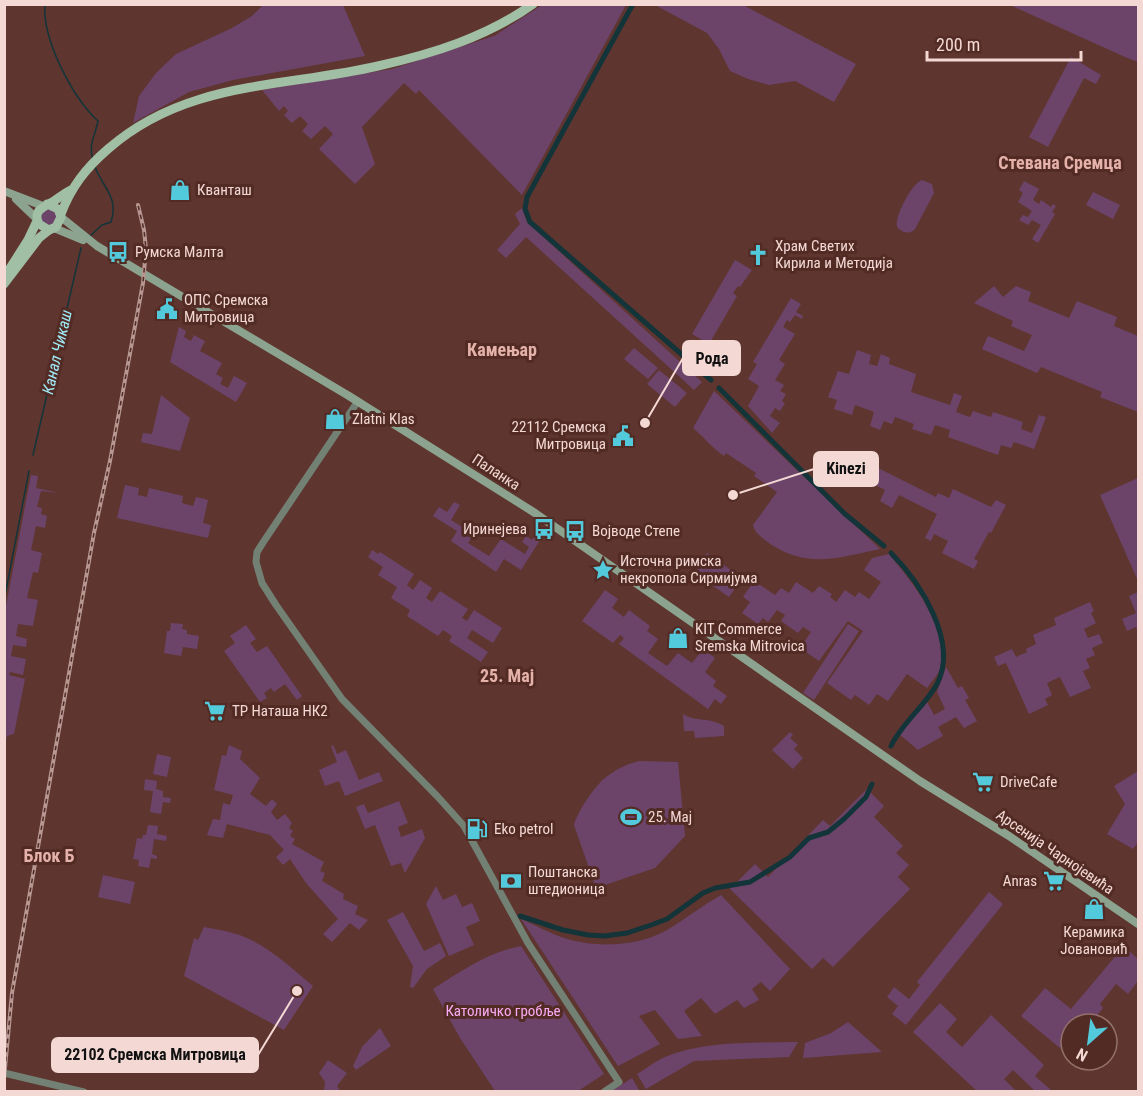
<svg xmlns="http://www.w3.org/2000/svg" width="1143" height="1096" font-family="'Roboto Condensed',sans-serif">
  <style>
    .green { fill: #6c446a }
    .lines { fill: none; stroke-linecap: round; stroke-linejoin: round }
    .stream { stroke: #133439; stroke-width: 1.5 }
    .canal { stroke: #133439; stroke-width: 5 }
    .tertiary { stroke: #728174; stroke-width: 7 }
    .secondary { stroke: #8ca48f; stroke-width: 8 }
    .primary { stroke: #a0bfa4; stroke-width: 9 }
    .rail-casing { stroke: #b79792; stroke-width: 4 }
    .rail { stroke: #532b25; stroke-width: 1.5; stroke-dasharray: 4.5; stroke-linecap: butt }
    .labels { text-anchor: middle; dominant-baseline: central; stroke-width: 6; stroke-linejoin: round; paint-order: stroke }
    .poi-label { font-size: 15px; fill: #f3d8d4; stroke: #532b25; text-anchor: start }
    .street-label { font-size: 15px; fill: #f3d8d4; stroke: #532b25 }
    .park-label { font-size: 15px; fill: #f8abf4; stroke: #532b25 }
    .water-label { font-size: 16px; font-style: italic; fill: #9fecf8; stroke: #532b25 }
    .quarter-label { font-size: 18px; font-weight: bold; fill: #e5b2aa; stroke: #532b25 }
    .leader { fill: none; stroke: #f3d8d4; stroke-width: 2 }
    .callout-dot { fill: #f3d8d4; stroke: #532b25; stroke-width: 2 }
    .callout { fill: #f3d8d4; stroke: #f3d8d4; stroke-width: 2 }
    .callout-label { font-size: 16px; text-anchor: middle; font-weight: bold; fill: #111 }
  </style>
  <rect width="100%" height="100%" fill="#5e352f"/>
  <!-- green -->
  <g class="green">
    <path d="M263,5H343L365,56L233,80L189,92L133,123L139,96L156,73L176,54L232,28L252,16Z"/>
    <path d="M542,5H626L522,195L419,90L416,94L404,83L362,127L375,164L355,184L319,149L333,134L325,126L311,139L302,131L308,124L300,116L292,123L284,115L288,111L284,106L279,111L262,90L392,69L494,36Z"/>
    <path d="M655,5H743L856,64L834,102L795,81L769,85L748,79L730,71L719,49L707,33Z"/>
    <path d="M1010,5H1138V62L1125,57Z"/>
    <path d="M1071,57L1101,75L1096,84L1084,78L1048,147L1029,137Z"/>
    <path d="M922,180L932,184L934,193L915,229C909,235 902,233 897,227C894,217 912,183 922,180Z"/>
    <path d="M1024,181L1039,189L1033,200L1039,204L1041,200L1051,207L1053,204L1056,206L1052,212L1055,214L1038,243L1032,239L1041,225L1032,220L1028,225L1019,220L1023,215L1028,217L1032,211L1018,202L1023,193L1019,190Z"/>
    <path d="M1093,192L1120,205L1113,219L1086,205Z"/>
    <path d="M522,208L527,222L702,382L694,390L526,237L506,258L497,250L520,224L515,214Z"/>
    <path d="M45,209L53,210L57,216L54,223L49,225L42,222L41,215Z"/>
    <path d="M735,260L752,270L740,287L738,286L733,293L737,296L709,344L692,334Z"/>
    <path d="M994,286L1003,297L1016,286L1031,292L1028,301L1069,318L1077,301L1117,317L1114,326L1138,336V412L1100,397L1102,392L1041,367L1037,373L982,349L988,336L1024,351L1032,335L1011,326L1013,321L974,303Z"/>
    <path d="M791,298L801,304L796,312L803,316L802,319L795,315L790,322L787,320L783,327L795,334L779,360L785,364L775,380L784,385L780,391L786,394L782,401L785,403L780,411L775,408L770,416L780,423L772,433L748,406L759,386L748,379L757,364L753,362Z"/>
    <path d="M179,327L186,331L184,337L191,341L194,335L205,341L200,351L222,363L216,374L223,378L220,384L228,388L234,376L247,383L236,402L170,362Z"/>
    <path d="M634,348L658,368L648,379L624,359Z"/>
    <path d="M857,350L871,355L869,364L877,366L881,354L890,358L889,364L916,374L911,392L950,405L954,393L962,396L956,412L970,417L973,411L991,417L993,412L1023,422L1021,429L1032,433L1039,415L1046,417L1034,449L1014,442L1011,448L1001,445L998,455L948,437L950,430L935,425L931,435L912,429L914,424L895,417L892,424L884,421L880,430L870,426L874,412L855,405L852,415L834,409L837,400L828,397L838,371L849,374Z"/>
    <path d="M659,370L687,393L675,407L647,384Z"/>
    <path d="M714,391L880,549C840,557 810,569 772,545C765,540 755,534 753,525L777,492L754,476L756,473L726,453L724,456C712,448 704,437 693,428Z"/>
    <path d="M161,395L190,418L180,451L141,442L143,433L152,434Z"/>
    <path d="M870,464L936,497L938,493L949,498L953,489L991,507L996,500L1006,505L991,533L989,532L974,559L978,561L974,569L942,553L948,541L934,534L931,541L925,538L937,514L899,495L892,508L880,501L885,490L863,479Z"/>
    <path d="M31,475L38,476L36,488L59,493L41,491L37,507L42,508L41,514L47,516L45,528L36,526L31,550L42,553L38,573L33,572L27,598L38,600L33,626L18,624L16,636L27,639L26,647L13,645L11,656L26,659L23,675L10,672L9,675L25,679L14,734L7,736L5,746V611Z"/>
    <path d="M1138,478V581L1100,495Z"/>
    <path d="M125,485L139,488L138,495L147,497L149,488L183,496L182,503L193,506L196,497L208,500L203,523L211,525L208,538L117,518Z"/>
    <path d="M454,502L460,505L451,520L474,534L468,543L489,556L501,539L525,554L529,547L522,542L526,536L532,540L536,533L542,537L521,570L504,559L496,572L451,541L457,531L433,516L439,507L447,512Z"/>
    <path d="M372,550L378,554L380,552L414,574L407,585L413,590L420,580L432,588L426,598L432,602L440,591L468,609L462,618L467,621L474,610L502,628L493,643L472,630L467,638L488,652L481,662L449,641L452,636L443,630L438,636L407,616L410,610L391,598L397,587L378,575L383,567L368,557Z"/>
    <path d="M707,553L742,578L729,597L693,572Z"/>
    <path d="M889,554C914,585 949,626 940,669C938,675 931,682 927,688L907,674L888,701L877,694L869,705L855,695L851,700L827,683L863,631L848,621L819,661L800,648L811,632L803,627L798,633L781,621L785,615L777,610L768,622L763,618L758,624L742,613L750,602L743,597L754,581L775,595L781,588L789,593L796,582L813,593L819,586L832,594L830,597L836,602L845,590L855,597L859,592L869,599L881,582L864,570L872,558Z"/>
    <path d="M605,590L618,599L612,608L624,617L629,610L650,626L647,631L658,639L648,653L667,666L678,653L692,663L703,649L715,658L705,672L716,681L713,686L727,696L721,704L715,699L708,709L619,644L624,638L620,635L613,643L582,621Z"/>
    <path d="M1138,592V633L1136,627L1127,631L1122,619L1136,613L1129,596Z"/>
    <path d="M1090,602L1094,611L1091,613L1096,623L1084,629L1088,638L1099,634L1103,643L1092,648L1095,655L1086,659L1090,668L1083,671L1091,688L1070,697L1060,677L1047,683L1052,695L1045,699L1048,705L1029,714L1006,663L998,666L994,657L1012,649L1016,657L1027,652L1026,649L1036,644L1033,635L1056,625L1054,618Z"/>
    <path d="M171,623L183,624L182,629L187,630V634L199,636L197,649L183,647L181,656L164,653L167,631H170Z"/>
    <path d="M848,624L859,631L814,700L803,693Z"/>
    <path d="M246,625L256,639L250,643L257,652L267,646L302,696L297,700L285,684L274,692L271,688L264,693L267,698L260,702L224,651L235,643L230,636Z"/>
    <path d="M946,667L958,688L962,686L969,698L965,700L977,721L964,728L956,717L938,727L943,736L918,750L899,734L927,702L934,715L945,709L937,692Z"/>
    <path d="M683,714C698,723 707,716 724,726V736L695,738L694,731H684Z"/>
    <path d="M790,732L793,735L790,738L798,745L794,749L803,758L793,769L772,750Z"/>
    <path d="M229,745L242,751L240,759L260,778L250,794L266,806L272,799L277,804L271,812L277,820L285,814L292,823L289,828L293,831L290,836L295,839L292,844L324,862L320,871L325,873L322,881L344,894L343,899L358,906L355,914L368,920L359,930L350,923L332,942L323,934L338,919L306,883L290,859L283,865L276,857L284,850L270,835L227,824L223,838L207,835L213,819L220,820L223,803L230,805L233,795L214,790L222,755L226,756Z"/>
    <path d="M333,745L337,754L346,750L359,780L379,772L383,781L345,796L339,781L325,786L319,770L337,762L331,746Z"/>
    <path d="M157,754L171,757L167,777L153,774Z"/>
    <path d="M639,761L678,762L685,836L655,868L596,888L574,825C577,812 597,782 609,775C618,768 628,764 639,761Z"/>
    <path d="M1138,771V842L1133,849L1107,834L1125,804L1114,786Z"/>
    <path d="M145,779L157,781L156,789L163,791V797L171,798L170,803L163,802L161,814L150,812L153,791L144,790Z"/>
    <path d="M867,789L884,806L874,817L903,846L896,853L909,865L898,877L910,889L833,967L823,958L812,969L730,889L755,864L768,877L823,820L830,826Z"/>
    <path d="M399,801L408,823L398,827L401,837L422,829L425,838L405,873L401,863L391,866L375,825L365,829L356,807L364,804L368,813Z"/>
    <path d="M148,825L158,826L157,834L167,836L166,841L154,839L152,854L157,856V859L151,858L149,868L138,866L139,860L133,859L137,838L142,839L143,835H146Z"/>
    <path d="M103,875L135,882L130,904L98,897Z"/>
    <path d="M436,886L443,900L456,894L462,907L472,903L480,921L466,927L474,945L449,956L426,904Z"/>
    <path d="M989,892L1003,904L906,1025L892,1014L898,1006L887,997L894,987L909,999L920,985L917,982Z"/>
    <path d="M721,895L790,969L770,991L761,982L752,989L759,1000L744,1008L737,1000L715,1014L701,998L684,1011L702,1036L678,1039L655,1010L639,1016L660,1044L618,1066L521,919C535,925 549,933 564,938C595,948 637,947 667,930C685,919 702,906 721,895Z"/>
    <path d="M403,912L424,951L440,943L446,956L427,969L413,988L410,987L413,966L387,920Z"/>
    <path d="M204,927C219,930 235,932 249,939C273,950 294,970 313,986L284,1030L184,976L194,938L198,940Z"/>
    <path d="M521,946L604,1074L578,1091H495L460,1038L433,989C461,971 489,952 521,946Z"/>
    <path d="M1124,946L1138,959V981L1128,994L1116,984L1100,1004L1103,1008L1095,1018L1089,1014L1081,1024H1071V1057L1021,1016L1045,988L1071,1009Z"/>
    <path d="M940,1003L957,1019L946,1032L962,1047L991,1015L1044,1065L1035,1076L1052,1091H1035L1013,1070L1004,1079L1016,1091H977L913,1032Z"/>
    <path d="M848,1022L882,1052L803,1058L805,1043L831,1033Z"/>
    <path d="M380,1028L391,1046L356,1070L353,1066L362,1047Z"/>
    <path d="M798,1042L789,1057L694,1061L646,1089L637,1074C646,1069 655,1061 665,1057C706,1040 755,1043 798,1042Z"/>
    <path d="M328,1060L347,1073L337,1086L340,1091H324L325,1082L319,1073Z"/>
    <path d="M632,1078L639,1090L612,1091Z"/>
  </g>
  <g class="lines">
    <!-- stream -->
    <g class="stream">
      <path d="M45,4C42,40 73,98 98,121C95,136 88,145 93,160"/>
      <path d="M90,236L102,225L111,222C119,197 103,188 95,167"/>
      <path d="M33,455L81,248"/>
      <path d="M4,601L29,471"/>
    </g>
    <!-- canal -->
    <g class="canal">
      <path d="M633,4L527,197L525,209L530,222L711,380"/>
      <path d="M719,388L845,514L884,546"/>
      <path d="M891,746C902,723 925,706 937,684C959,642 920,582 891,553"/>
      <path d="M520,916L563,930L588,935L604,936L627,933L651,925L667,919L703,893L715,888L750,882L790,857L809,838L828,832L844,819L866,797L872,784"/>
    </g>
    <!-- tertiary -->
    <g class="tertiary">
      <path d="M358,401L264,541L257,552L256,562L262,583L276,605L342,699L438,797L464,826L528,943L619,1082L604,1092"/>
      <path d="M4,1073L84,1092"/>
    </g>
    <!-- secondary -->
    <g class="secondary">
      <path d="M4,191L43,206"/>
      <path d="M16,199L36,218"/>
      <path d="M61,217L97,246L349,396L535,513L920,781L1009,836L1138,924"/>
      <path d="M54,228L83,240"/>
    </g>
    <!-- primary -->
    <g class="primary">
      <path d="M47,204L58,209L61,217L56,227L49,230L39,224C32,210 44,207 54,201C60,197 65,193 71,190"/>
      <path d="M61,214C71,187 86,168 108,149C187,80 283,88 378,66C432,54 487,37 533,4"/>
      <path d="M7,273L28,240L37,221"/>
      <path d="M4,284L39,238L49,230"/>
    </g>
    <defs>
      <path id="rail" d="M4,1079L12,993L94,533L110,461L143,283L146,249L144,230L138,205"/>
    </defs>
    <!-- rail casing -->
    <use href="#rail" class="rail-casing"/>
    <!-- rail -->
    <use href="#rail" class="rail"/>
  </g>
  <!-- icons -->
  <defs>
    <symbol id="shop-bare" viewBox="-9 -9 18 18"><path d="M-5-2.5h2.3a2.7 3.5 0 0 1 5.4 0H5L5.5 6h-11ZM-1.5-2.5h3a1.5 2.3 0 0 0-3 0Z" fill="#53cadc" stroke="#532b25" stroke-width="2.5" paint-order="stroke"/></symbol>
    <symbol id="bus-bare" viewBox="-9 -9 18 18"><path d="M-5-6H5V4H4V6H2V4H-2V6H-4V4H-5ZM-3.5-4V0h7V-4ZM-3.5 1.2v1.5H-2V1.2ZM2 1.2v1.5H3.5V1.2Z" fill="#53cadc" stroke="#532b25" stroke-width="2.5" paint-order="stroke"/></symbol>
    <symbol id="church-bare" viewBox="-9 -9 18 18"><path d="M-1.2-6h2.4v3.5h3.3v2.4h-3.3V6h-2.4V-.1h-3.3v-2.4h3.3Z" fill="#53cadc" stroke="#532b25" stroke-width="2.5" paint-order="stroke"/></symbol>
    <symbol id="civic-bare" viewBox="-9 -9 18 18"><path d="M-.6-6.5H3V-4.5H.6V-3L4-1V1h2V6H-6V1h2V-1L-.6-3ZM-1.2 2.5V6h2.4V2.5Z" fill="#53cadc" stroke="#532b25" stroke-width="2.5" paint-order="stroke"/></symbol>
    <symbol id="sight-bare" viewBox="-9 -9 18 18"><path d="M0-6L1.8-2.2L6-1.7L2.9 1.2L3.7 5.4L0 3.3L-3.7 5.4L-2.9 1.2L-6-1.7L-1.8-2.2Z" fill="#53cadc" stroke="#532b25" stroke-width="2.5" paint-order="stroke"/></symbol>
    <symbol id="supermarket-bare" viewBox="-9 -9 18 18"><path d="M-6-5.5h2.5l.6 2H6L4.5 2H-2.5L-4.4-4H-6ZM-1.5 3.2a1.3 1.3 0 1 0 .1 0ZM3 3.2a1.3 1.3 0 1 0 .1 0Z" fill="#53cadc" stroke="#532b25" stroke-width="2.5" paint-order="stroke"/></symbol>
    <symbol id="stadium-bare" viewBox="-9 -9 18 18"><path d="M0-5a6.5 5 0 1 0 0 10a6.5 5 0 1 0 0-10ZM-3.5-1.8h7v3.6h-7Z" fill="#53cadc" stroke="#532b25" stroke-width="2.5" paint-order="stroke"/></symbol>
    <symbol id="fuel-bare" viewBox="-9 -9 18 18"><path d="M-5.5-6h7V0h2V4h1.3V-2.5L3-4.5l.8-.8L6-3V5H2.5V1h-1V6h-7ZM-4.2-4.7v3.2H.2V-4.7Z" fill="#53cadc" stroke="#532b25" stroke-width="2.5" paint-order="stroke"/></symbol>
    <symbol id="bank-bare" viewBox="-9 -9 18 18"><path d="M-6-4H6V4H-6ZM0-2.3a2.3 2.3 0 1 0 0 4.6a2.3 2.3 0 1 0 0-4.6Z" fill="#53cadc" stroke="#532b25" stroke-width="2.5" paint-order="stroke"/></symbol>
  </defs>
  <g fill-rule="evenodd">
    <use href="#shop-bare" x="165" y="175" width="30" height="30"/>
    <use href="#bus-bare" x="103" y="237" width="30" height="30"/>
    <use href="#church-bare" x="743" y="240" width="30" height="30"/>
    <use href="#civic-bare" x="152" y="294" width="30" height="30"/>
    <use href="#shop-bare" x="320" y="404" width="30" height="30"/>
    <use href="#civic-bare" x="608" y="421" width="30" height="30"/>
    <use href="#bus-bare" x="529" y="514" width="30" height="30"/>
    <use href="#bus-bare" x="560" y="516" width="30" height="30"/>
    <use href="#sight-bare" x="588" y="555" width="30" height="30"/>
    <use href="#shop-bare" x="663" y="623" width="30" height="30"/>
    <use href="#supermarket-bare" x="200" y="696" width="30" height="30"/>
    <use href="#supermarket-bare" x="968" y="767" width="30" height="30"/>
    <use href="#stadium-bare" x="616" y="802" width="30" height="30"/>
    <use href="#fuel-bare" x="462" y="814" width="30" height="30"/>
    <use href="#bank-bare" x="496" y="866" width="30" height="30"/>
    <use href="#supermarket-bare" x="1039" y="866" width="30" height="30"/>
    <use href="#shop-bare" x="1079" y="894" width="30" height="30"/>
  </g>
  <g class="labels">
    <!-- poi labels -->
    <g class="poi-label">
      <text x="197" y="190">Кванташ</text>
      <text x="775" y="246">Храм Светих<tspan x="775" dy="17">Кирила и Методија</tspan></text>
      <text x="135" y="252">Румска Малта</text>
      <text x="184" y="300">ОПС Сремска<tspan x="184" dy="17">Митровица</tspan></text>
      <text x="352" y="419">Zlatni Klas</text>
      <text x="606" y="427" text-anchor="end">22112 Сремска<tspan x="606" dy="17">Митровица</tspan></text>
      <text x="527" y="529" text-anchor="end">Иринејева</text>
      <text x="592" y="531">Војводе Степе</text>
      <text x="620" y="561">Источна римска<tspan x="620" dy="17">некропола Сирмијума</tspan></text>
      <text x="695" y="629">KIT Commerce<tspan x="695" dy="17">Sremska Mitrovica</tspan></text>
      <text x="232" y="711">ТР Наташа НК2</text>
      <text x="1000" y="782">DriveCafe</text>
      <text x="648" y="817">25. Maj</text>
      <text x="494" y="829">Eko petrol</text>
      <text x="528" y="872">Поштанска<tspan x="528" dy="17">штедионица</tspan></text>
      <text x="1037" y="881" text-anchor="end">Anras</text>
      <text x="1094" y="932" text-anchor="middle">Керамика<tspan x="1094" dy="17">Јовановић</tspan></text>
    </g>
    <!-- street labels -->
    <g class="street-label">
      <text transform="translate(496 472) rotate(33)">Паланка</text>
      <text transform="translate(1055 852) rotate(34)">Арсенија Чарнојевића</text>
    </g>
    <!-- park labels -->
    <g class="park-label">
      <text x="503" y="1011">Католичко гробље</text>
    </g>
    <!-- water labels -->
    <g class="water-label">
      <text transform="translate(57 352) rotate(-77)">Канал Чикаш</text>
    </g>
    <!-- quarter labels -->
    <g class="quarter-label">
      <text x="1060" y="162">Стевана Сремца</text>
      <text x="502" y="349">Камењар</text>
      <text x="507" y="675">25. Мај</text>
      <text x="49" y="855">Блок Б</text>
    </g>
  </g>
  <!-- callouts -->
  <path class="leader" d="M645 423L683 358M733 495L814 469M297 991L258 1055"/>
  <g class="callout-dot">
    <circle cx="645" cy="423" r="6"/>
    <circle cx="733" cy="495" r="6"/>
    <circle cx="297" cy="991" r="6"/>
  </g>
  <g class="callout">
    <rect x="683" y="341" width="57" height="34" rx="6"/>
    <rect x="814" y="452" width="64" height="34" rx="6"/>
    <rect x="52" y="1038" width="206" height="34" rx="6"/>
  </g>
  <g class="callout-label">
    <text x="712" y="364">Рода</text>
    <text x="846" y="474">Kinezi</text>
    <text x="155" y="1060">22102 Сремска Митровица</text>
  </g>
  <!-- border -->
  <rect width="1143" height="1096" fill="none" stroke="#f3d8d4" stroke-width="12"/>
  <!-- north arrow -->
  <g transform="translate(1089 1042) rotate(208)"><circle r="28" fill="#532b25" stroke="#93706b" stroke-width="1.5"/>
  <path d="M0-4.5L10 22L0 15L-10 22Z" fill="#53cadc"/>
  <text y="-9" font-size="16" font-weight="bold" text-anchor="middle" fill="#f3d8d4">N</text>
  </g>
  <!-- scale -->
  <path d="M927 51v9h154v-9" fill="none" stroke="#f3d8d4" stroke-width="3"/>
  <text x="936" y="51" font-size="18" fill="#f3d8d4" stroke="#532b25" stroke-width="4.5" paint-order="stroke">200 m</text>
</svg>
